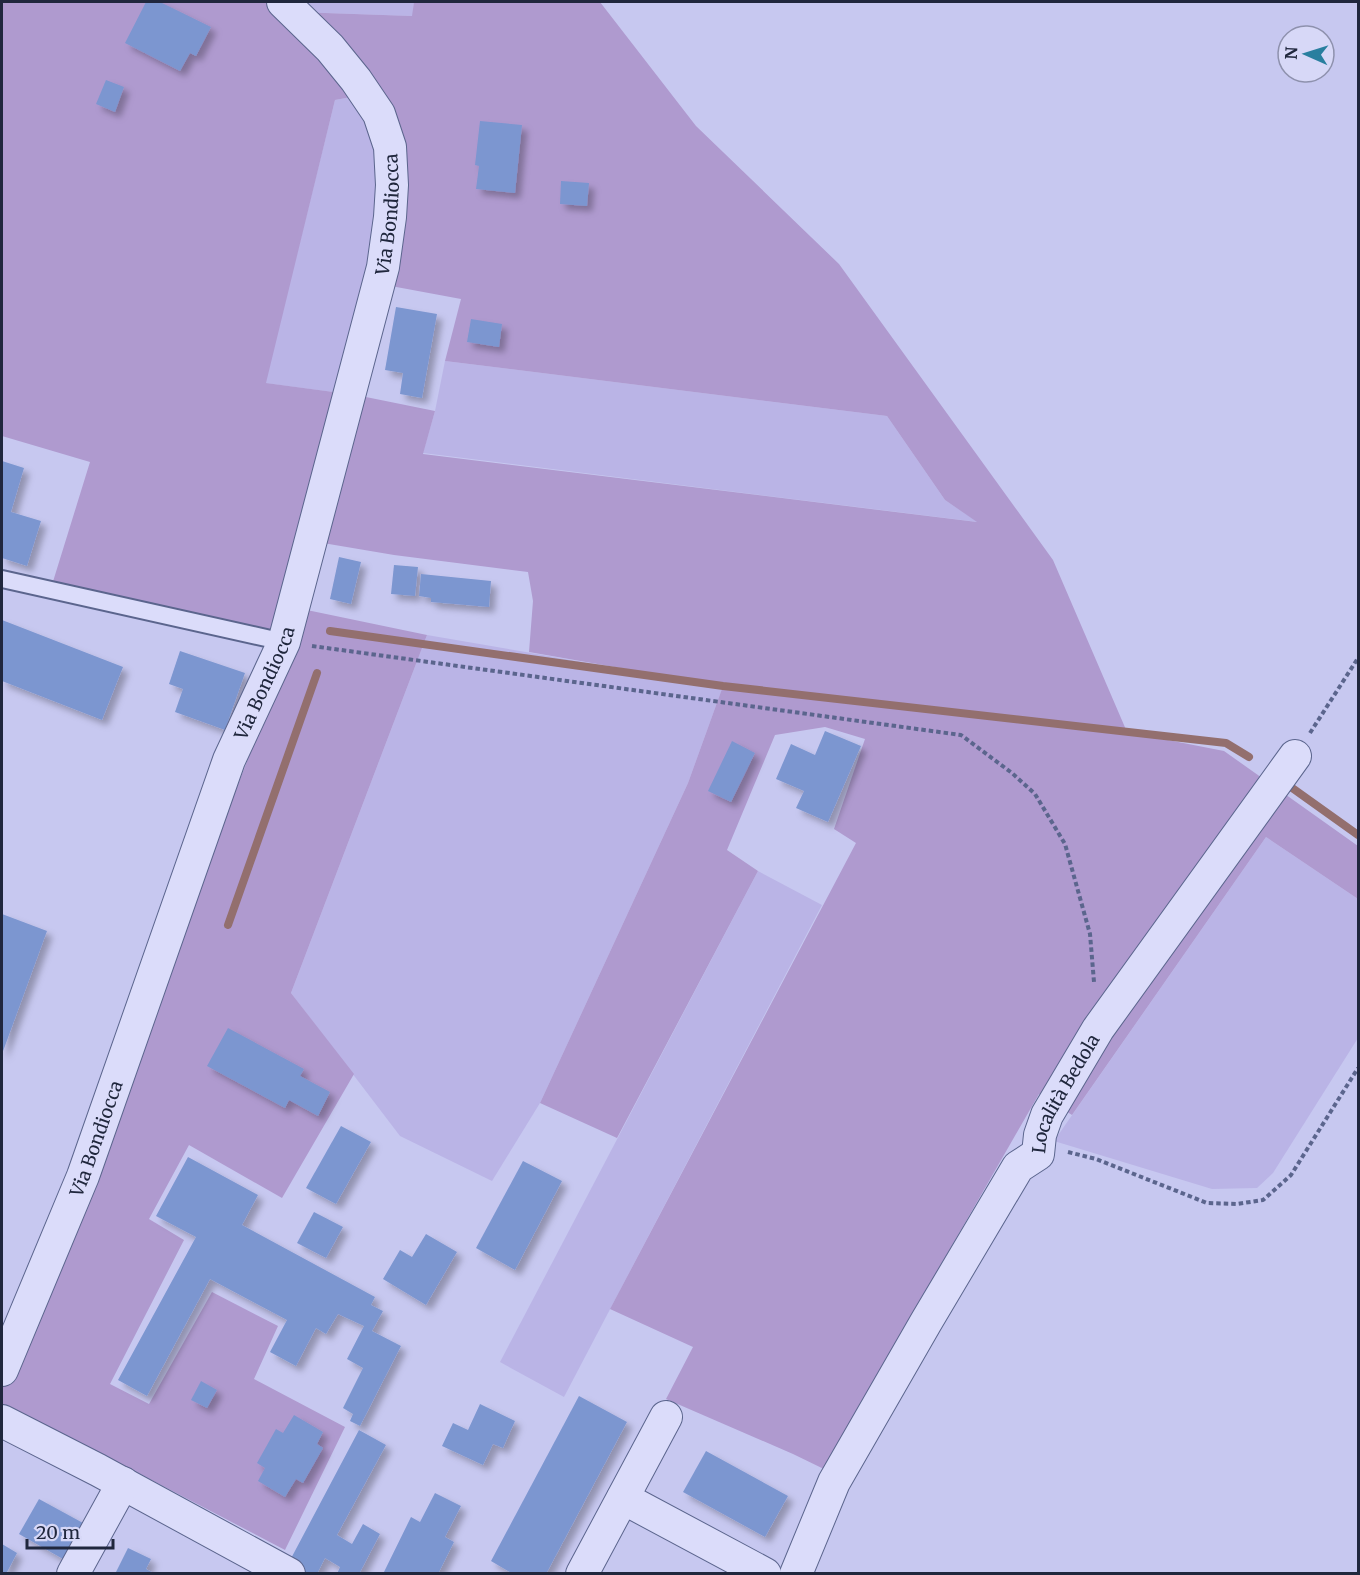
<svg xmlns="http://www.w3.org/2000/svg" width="1360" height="1575" font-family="Merriweather,serif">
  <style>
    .farmland { fill: #bab4e6 }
    .green { fill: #af9acf; fill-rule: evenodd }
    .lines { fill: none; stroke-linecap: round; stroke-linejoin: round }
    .stream { stroke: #936f6e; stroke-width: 8 }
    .building { fill: #7c96d0; filter: url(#shadow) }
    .service-casing { stroke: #5b658d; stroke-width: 20 }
    .minor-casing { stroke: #5b658d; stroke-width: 34 }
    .path { stroke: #5b658d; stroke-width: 4; stroke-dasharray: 4.5 3; stroke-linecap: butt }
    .service { stroke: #dbdcfa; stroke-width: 16 }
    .minor { stroke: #dbdcfa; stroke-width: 32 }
    .labels { text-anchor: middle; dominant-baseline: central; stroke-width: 5; stroke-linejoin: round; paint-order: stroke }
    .street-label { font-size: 18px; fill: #20273d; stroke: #d7d8f7 }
  </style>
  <defs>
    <filter id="shadow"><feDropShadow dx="5.5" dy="5.5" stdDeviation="3" flood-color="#0004"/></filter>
  </defs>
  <rect width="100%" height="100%" fill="#c7c8f0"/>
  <!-- farmland -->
  <g class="farmland">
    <path d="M284,2H414L413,16L296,12Z"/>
    <path d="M362,95L404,174L356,395L265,383L335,100Z"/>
    <path d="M445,361L887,416L945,500L978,522L423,453L435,411Z"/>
    <path d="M427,635L723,686L688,783L540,1103L492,1181L400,1136L291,993Z"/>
    <path d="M1266,837L1358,899V1038L1273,1173L1257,1188L1212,1189L1054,1141Z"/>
    <path d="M758,871L822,905L564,1397L500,1362Z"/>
  </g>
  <!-- green -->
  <path class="green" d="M2,2H284L296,12L412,16L414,2H600L696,126L839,264L1053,560L1127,732L1224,751L1358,846V899L1266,837L1072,1115L1039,1094L880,1371L828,1471L793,1454L666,1399L693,1347L610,1309L856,843L834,829L865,739L825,727L775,735L727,850L758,871L617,1138L540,1103L688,783L723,686L529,652L533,601L528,572L394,555L317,542L302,609L427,635L291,993L354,1074L282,1198L189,1145L149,1219L184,1240L110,1384L149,1404L212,1292L278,1326L254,1379L345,1427L285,1550L119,1463L2,1439V1374L81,1194L292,644L51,588L90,462L2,436ZM362,95L404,174L391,286L461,299L445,361L887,416L945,500L977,522L423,454L435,411L356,395L266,383L335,100Z"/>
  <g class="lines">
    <!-- stream -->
    <g class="stream">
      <path d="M330,631L723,686L1226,743L1249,757"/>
      <path d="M1288,785L1358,835"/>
      <path d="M228,925L317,673"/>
    </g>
  </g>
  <!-- building -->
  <g class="building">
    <path d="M146,2H160L211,27L196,56L190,53L180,71L125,43Z"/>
    <path d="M106,80L124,87L115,112L96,104Z"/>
    <path d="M480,121L522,125L515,193L476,189L479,166L475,165Z"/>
    <path d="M561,181L589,183L587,206L560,204Z"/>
    <path d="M396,307L437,314L422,398L400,394L403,373L385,370Z"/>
    <path d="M471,319L502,324L499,347L467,342Z"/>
    <path d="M2,461L24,468L11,512L41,521L27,566L2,558Z"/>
    <path d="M339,557L361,562L351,604L330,599Z"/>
    <path d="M394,565L418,567L415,596L391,594Z"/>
    <path d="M421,574L491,581L489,607L431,602V598L419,596Z"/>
    <path d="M2,620L123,667L102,720L2,681Z"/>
    <path d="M180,651L245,673L225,730L175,712L183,689L169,684Z"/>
    <path d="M825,731L861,746L828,822L796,808L804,791L776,779L791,744L815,755Z"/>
    <path d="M732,741L755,753L731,802L708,791Z"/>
    <path d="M2,914L47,931L2,1054Z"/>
    <path d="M228,1028L304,1069L300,1076L330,1092L318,1116L289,1100L285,1108L207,1066Z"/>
    <path d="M341,1126L371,1142L336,1204L306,1188Z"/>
    <path d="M188,1157L258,1195L242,1225L375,1297L371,1305L383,1311L372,1331L401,1346L360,1426L350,1421L353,1414L343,1408L363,1368L347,1359L364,1326L338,1314L326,1334L316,1328L296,1366L270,1352L287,1320L210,1279L147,1396L118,1380L196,1237L156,1216Z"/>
    <path d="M523,1161L562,1181L515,1270L476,1248Z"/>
    <path d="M314,1212L343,1227L326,1258L297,1243Z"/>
    <path d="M426,1234L457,1252L426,1305L383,1279L400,1250L412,1257Z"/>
    <path d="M201,1381L217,1390L207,1408L191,1400Z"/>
    <path d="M579,1396L627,1422L546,1574H513L491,1561Z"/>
    <path d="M480,1404L515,1421L503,1448L493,1444L483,1465L442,1446L453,1423L468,1430Z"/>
    <path d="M294,1415L323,1432L317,1444L323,1448L303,1483L296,1479L285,1497L258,1481L265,1468L257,1463L276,1429L283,1433Z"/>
    <path d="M359,1430L386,1445L337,1535L352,1544L363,1524L380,1534L359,1574H337L340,1567L325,1558L317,1574H301L287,1566Z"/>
    <path d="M706,1451L788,1496L765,1537L683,1492Z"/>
    <path d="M435,1493L461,1506L445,1537L454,1542L438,1574H383L411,1517L420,1522Z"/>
    <path d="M39,1499L83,1523L63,1559L19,1534Z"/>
    <path d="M2,1544L17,1553L6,1574H2Z"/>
    <path d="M128,1548L151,1559L146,1569L155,1574H115Z"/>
  </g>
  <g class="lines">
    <defs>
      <path id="service" d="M2,579L284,642"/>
      <g id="minor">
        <path id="s1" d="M2,1370L83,1176L229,760L284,642L383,267L390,217L392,185L390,147L379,114L356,80L330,48L283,2"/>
        <path d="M2,1421L98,1470L289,1574"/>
        <path d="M623,1498L765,1574"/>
        <path d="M73,1574L123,1483"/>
        <path d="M582,1574L666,1417"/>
        <path id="s2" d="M796,1574L834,1482L926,1322L1018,1167L1038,1154L1040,1135L1047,1115L1098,1029L1295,756"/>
      </g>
    </defs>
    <!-- service casing -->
    <use href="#service" class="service-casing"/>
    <!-- minor casing -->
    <use href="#minor" class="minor-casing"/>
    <!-- path -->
    <g class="path">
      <path d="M312,646L961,735L1012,773L1035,794L1065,844L1090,934L1094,982"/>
      <path d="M1310,733L1358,658"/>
      <path d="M1068,1152L1096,1159L1207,1203L1237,1204L1263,1200L1291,1175L1358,1068"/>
    </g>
    <!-- service -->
    <use href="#service" class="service"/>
    <!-- minor -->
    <use href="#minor" class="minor"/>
  </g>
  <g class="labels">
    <!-- street labels -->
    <g class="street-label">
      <text stroke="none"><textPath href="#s1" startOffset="1222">Via Bondiocca</textPath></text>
      <text stroke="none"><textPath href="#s1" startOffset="736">Via Bondiocca</textPath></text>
      <text stroke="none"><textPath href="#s2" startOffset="555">Località Bedola</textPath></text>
      <text stroke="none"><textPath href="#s1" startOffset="250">Via Bondiocca</textPath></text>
    </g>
  </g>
  <!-- border -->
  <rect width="1360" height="1575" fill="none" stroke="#20273d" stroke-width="6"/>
  <!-- north arrow -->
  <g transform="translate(1306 54) rotate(273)"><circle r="28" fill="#d7d8f7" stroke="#8e91ad" stroke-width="1.5"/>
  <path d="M0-4.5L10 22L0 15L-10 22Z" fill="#297f9f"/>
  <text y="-9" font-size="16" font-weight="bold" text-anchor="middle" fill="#20273d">N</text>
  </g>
  <!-- scale -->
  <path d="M27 1539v9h86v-9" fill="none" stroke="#20273d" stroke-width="3"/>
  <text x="36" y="1539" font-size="18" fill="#20273d" stroke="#d7d8f7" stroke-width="4.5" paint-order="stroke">20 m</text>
</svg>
